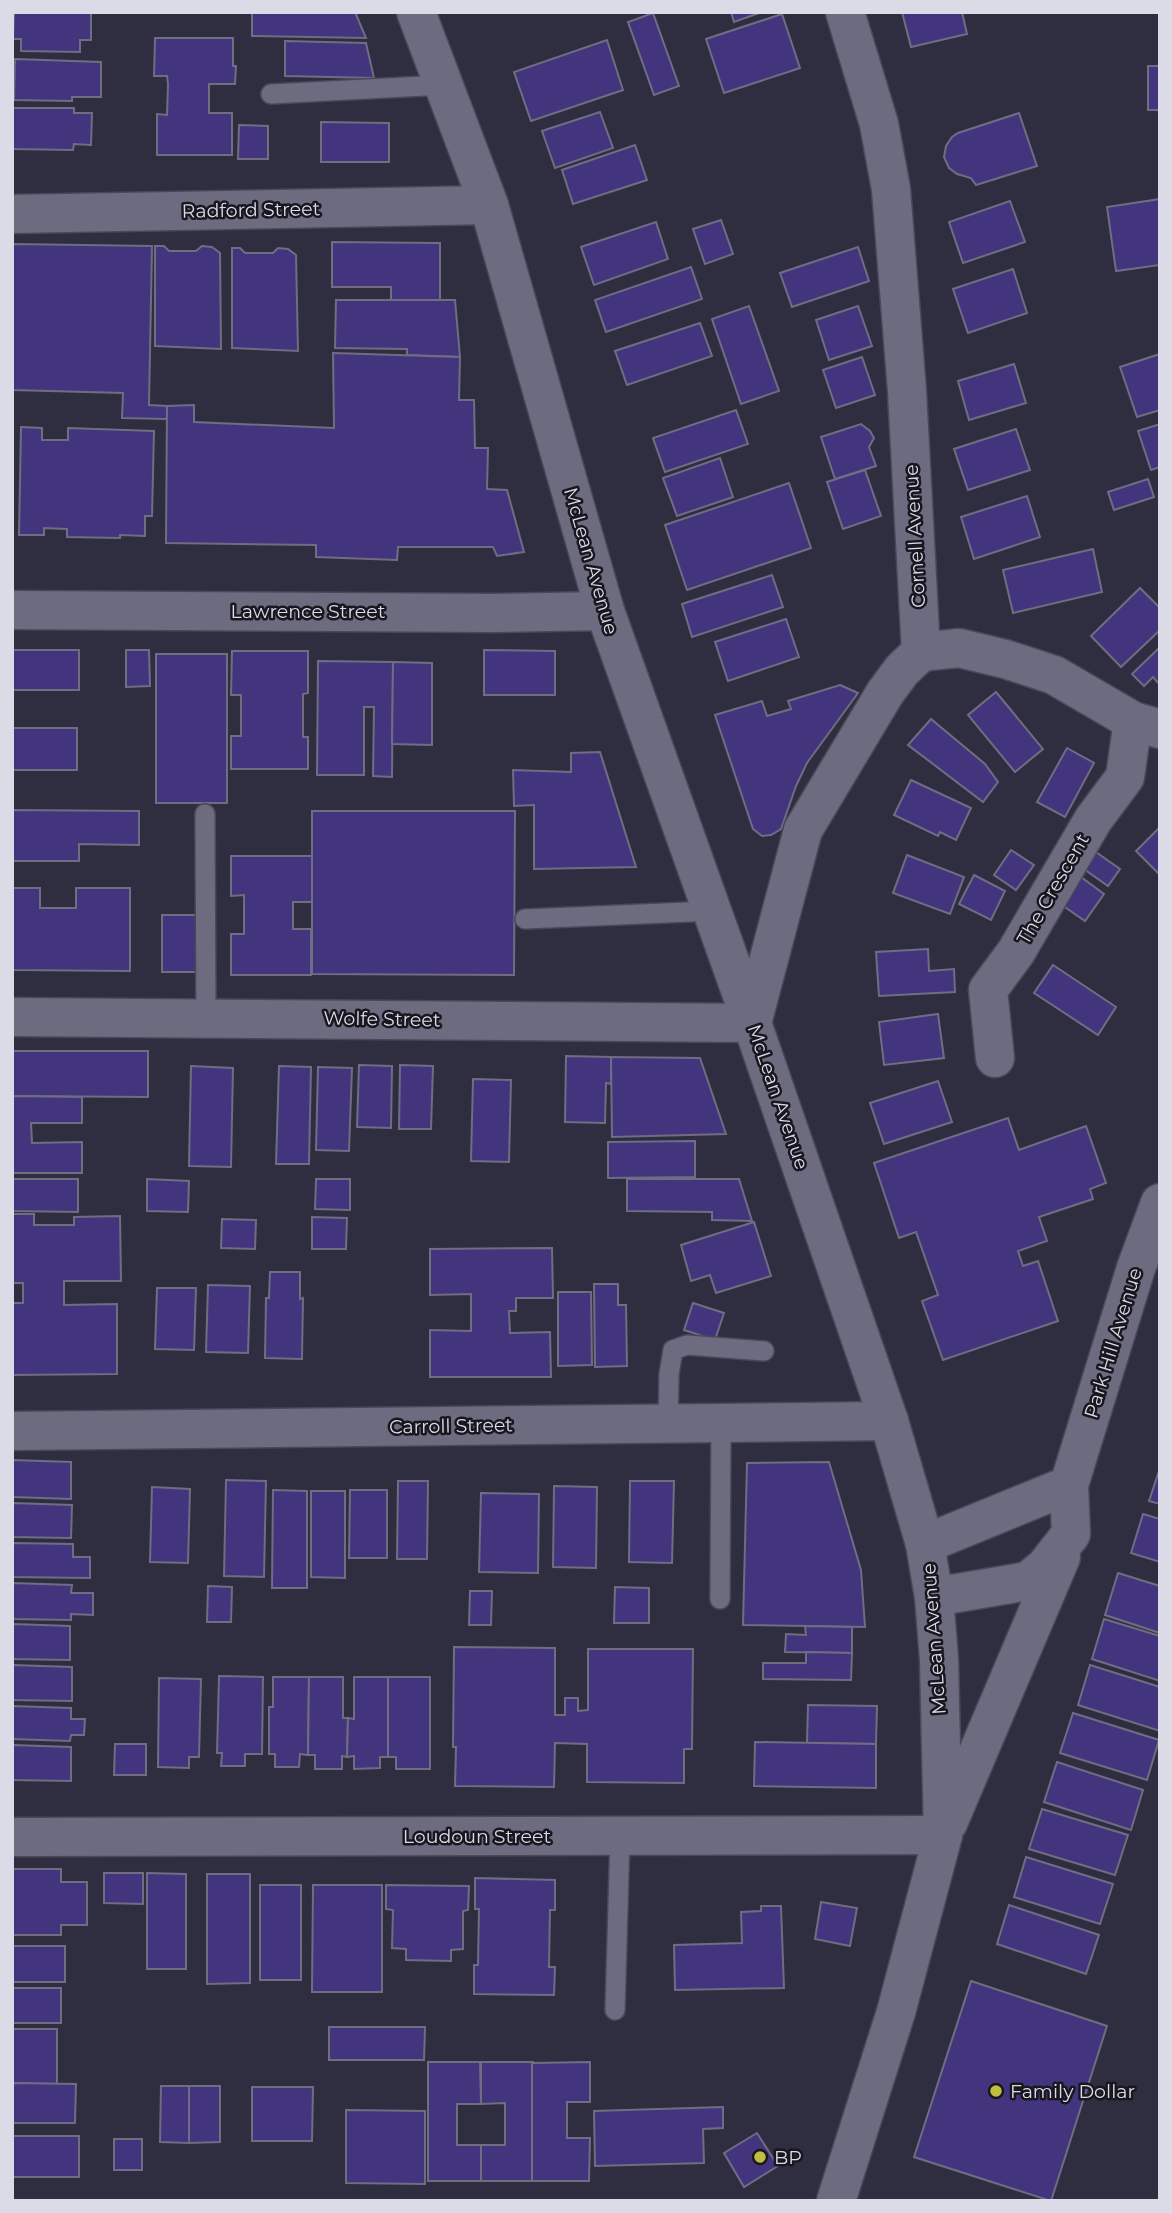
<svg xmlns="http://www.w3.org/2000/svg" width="1172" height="2213" font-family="Montserrat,sans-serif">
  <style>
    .building { fill: #43357d; stroke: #6f6d82; stroke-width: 2 }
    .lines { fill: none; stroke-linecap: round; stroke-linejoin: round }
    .service-casing { stroke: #4a4858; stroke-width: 22 }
    .minor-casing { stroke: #4a4858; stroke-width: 41 }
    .tertiary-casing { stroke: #4a4858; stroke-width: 41 }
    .service { stroke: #6d6b80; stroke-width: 19 }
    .minor { stroke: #6d6b80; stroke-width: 38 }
    .tertiary { stroke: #6d6b80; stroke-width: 38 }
    .poi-dot { fill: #c0be40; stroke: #18171f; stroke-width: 2.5 }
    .labels { text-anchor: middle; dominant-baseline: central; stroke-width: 5; stroke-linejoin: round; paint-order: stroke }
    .street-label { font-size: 19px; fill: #dbdbe7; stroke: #18171f }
    .poi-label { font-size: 19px; fill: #dbdbe7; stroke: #18171f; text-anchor: start }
  </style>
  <rect width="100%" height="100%" fill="#2f2d40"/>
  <!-- building -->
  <g class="building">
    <path d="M14,12H91V40H80V52L21,51V39H13Z"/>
    <path d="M252,12H355L366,38L252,36Z"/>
    <path d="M731,12H762L734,22Z"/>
    <path d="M902,12H962L967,34L911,47Z"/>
    <path d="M653,13L679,86L654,95L628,22Z"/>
    <path d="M782,14L800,68L724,93L706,39Z"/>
    <path d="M155,38H233V66H236L235,84H209V113H232V155H157V114L167,115L168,84L167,76H154Z"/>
    <path d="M607,40L623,90L531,121L514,72Z"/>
    <path d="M285,41L366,43L374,78L285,76Z"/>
    <path d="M15,59L101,62V97H72V101L14,100Z"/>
    <rect x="1148" y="66" width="12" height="44"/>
    <path d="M12,108H74V113H92L91,145L74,144L73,150L12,149Z"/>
    <path d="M600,112L613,148L555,168L542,131Z"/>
    <path d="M1019,113L1037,166L976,185L971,178L957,174L949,168L944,157L946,146L952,137L958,133Z"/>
    <path d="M321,122L389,123V162H321Z"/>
    <path d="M239,125L268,126V159H238Z"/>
    <path d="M635,145L647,180L573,204L562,170Z"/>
    <path d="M1160,199V265L1116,271L1107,207Z"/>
    <path d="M1010,201L1025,242L963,263L949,222Z"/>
    <path d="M721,220L733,254L705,264L693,229Z"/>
    <path d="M656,222L668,259L594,285L581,247Z"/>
    <path d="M332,242L440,243V300H391V287H332Z"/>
    <path d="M12,244L152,246L149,405L167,406V419L122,418L123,393L12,390Z"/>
    <path d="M155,246H164L169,251H196L202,246L212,247L220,253L221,349L155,346Z"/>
    <path d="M858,247L869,281L792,307L780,273Z"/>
    <path d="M232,248H240L245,253H273L278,248L288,249L296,255L298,351L232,348Z"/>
    <path d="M691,267L702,299L606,332L595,300Z"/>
    <path d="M1013,269L1027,313L968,333L953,289Z"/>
    <path d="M336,300H455L460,357L407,355V349L335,348Z"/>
    <path d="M749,306L779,391L741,404L712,319Z"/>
    <path d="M858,306L872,346L829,360L816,320Z"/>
    <path d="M700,323L712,356L627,385L615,351Z"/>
    <path d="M333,353L460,357L459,400H474L475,448H488L487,489L507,490L524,552L497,556L493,547H398L397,560L316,557V545L166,543L167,406L194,405V422L334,428Z"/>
    <path d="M1160,354V410L1137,417L1120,367Z"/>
    <path d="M862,357L875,395L836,408L823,370Z"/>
    <path d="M1014,364L1026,403L969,420L958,381Z"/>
    <path d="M736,410L748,444L665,472L653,438Z"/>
    <path d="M861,424L870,431L874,438L869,447L876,466L835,479L821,437Z"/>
    <path d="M1160,424V467L1151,470L1138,431Z"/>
    <path d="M21,427L42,428V440H68V428L154,431L152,516H145V536L120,535V538L67,537V529L44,528V535H19Z"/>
    <path d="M1016,429L1030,470L968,490L954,449Z"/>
    <path d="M720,458L733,497L677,516L663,478Z"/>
    <path d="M865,470L881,516L843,529L827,482Z"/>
    <path d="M1148,479L1154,497L1114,510L1108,492Z"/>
    <path d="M789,483L811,548L687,590L665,525Z"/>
    <path d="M1027,496L1040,537L974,559L961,517Z"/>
    <path d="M1093,549L1102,592L1013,613L1003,570Z"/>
    <path d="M772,575L783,607L692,637L682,604Z"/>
    <path d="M1140,588L1160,608V630L1121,667L1091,636Z"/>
    <path d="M786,619L799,657L728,681L715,642Z"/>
    <path d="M1160,647V685L1153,677L1144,686L1132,674Z"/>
    <rect x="12" y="650" width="67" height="40"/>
    <path d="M126,650H149L150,686L126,687Z"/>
    <path d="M484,650L555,651V695H484Z"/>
    <path d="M232,651H308V693L303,694V737H308V769H231V736H241V695H231Z"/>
    <rect x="156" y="654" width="71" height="149"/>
    <path d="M318,661L393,662L392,777L373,776L374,707H364V775H317Z"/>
    <path d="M393,662L432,663V745L392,744Z"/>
    <path d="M840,685L858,693L807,763L796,786L781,829L771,835L762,836L753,829L715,715L762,701L767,716L791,709L788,701Z"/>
    <path d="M996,692L1043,749L1015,772L968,715Z"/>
    <path d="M931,719L985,764L998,782L983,802L908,745Z"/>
    <rect x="12" y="728" width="65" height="42"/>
    <path d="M1067,748L1094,763L1065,817L1037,802Z"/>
    <path d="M600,752L636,867L534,869V805L514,806L513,770L571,772V753Z"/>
    <path d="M911,780L971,808L956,840L940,832L938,836L894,815Z"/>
    <path d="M12,810L139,811V845L79,844V861H12Z"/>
    <path d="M312,811H515L514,975L312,974Z"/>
    <path d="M1160,827V875L1136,851Z"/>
    <path d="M1011,850L1034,865L1016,890L994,875Z"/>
    <path d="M1093,850L1120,869L1108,886L1081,867Z"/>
    <path d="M907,855L964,877L950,914L893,893Z"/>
    <path d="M231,856H312V902H293V929H311V975H231V934H244V895L231,896Z"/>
    <path d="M974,875L1005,891L991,920L959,904Z"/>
    <path d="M1081,877L1104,894L1085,921L1062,905Z"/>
    <path d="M12,888H40V908H76V888H130V971L12,970Z"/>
    <rect x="162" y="915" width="34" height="57"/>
    <path d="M928,949L929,971L954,969L955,992L879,996L876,952Z"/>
    <path d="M1053,965L1116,1007L1098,1035L1034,993Z"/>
    <path d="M938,1014L944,1058L884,1065L879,1022Z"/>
    <path d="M12,1051H148V1097L12,1096Z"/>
    <path d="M566,1056L611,1057V1084L606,1083L605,1123L565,1122Z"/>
    <path d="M611,1057L700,1058L726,1134L612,1137Z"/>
    <path d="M359,1065L392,1066L391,1128L357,1127Z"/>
    <path d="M400,1065L433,1066L431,1129H399Z"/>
    <path d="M191,1066L233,1068L231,1167L189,1166Z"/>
    <path d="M279,1066L311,1067L309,1164H276Z"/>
    <path d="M318,1067L352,1068L349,1151L316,1150Z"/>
    <path d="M473,1079L511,1080L509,1162L471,1161Z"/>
    <path d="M938,1081L952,1122L884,1144L870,1103Z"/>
    <path d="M12,1096L82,1097V1123H31L32,1143L82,1142V1173H12Z"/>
    <path d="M1008,1118L1019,1150L1086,1126L1106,1183L1090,1189L1093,1199L1039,1217L1047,1241L1018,1251L1023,1266L1038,1261L1058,1321L943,1360L922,1301L938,1295L916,1232L899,1238L874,1163Z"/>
    <path d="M695,1141V1177L608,1178V1142Z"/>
    <path d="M12,1179H78V1212L12,1211Z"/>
    <path d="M147,1179L189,1181L188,1212L147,1211Z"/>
    <path d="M316,1179H350V1210L315,1209Z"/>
    <path d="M627,1179H739L752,1221L712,1220V1212L627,1211Z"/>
    <path d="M12,1214H34V1225H74V1217L120,1216L121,1281H64V1305L117,1304V1374L12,1375V1303H23V1283H12Z"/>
    <path d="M312,1217L347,1218L346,1249H312Z"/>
    <path d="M222,1219L256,1220L255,1249L221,1248Z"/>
    <path d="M754,1222L771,1276L716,1293L710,1275L691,1281L681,1245Z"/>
    <path d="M552,1248L553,1298H516V1311H509L510,1333L550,1332L551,1377H430V1330L471,1331V1294L430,1295V1249Z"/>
    <path d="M270,1272H300V1299L303,1298L302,1359L265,1358L266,1298H269Z"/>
    <path d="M594,1284H618V1305H626L627,1366L595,1367Z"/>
    <path d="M208,1285L250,1286L248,1353L206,1352Z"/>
    <path d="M157,1288H196L194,1350L155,1349Z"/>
    <path d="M558,1292H591L592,1365L558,1366Z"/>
    <path d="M693,1303L724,1313L715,1340L684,1330Z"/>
    <path d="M12,1460L71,1462V1499L12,1497Z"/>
    <path d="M829,1462L861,1570L865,1627L743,1625L747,1463Z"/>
    <path d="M1160,1468V1504L1149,1501Z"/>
    <path d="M226,1480L266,1481L264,1577L224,1576Z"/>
    <path d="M398,1481H428L427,1559H397Z"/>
    <path d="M630,1481H674L672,1563L629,1562Z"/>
    <path d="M554,1486L597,1487L596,1568L553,1567Z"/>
    <path d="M152,1487L190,1489L188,1563L150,1562Z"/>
    <path d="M273,1490L307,1491V1588H272Z"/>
    <path d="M350,1490H387V1558H349Z"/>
    <path d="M311,1491H345V1578L311,1577Z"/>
    <path d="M481,1493L539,1494L538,1573L479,1572Z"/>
    <path d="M12,1503L72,1505L71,1538L12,1537Z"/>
    <path d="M1143,1514L1160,1519V1562L1131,1553Z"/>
    <path d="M12,1543L73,1544V1557H90V1578L12,1577Z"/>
    <path d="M1118,1573L1160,1586V1633L1105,1615Z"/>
    <path d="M12,1583L72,1585L71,1593H93V1615L71,1614V1620L12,1619Z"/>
    <path d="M208,1586L232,1587L231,1622H207Z"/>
    <path d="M615,1587L649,1588V1623H614Z"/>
    <path d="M470,1591H492L491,1625H469Z"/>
    <path d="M1104,1619L1160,1636V1681L1092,1659Z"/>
    <path d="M12,1624L70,1626V1660L12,1659Z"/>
    <path d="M805,1626L852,1627V1653L785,1652L786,1634L806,1635Z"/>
    <path d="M454,1647L555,1648V1715H565V1698H578V1711L588,1710V1649H693L692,1749H684V1783L587,1782V1744L555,1743L554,1787L455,1786L456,1747H453Z"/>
    <path d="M806,1652L852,1653L851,1680L763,1679V1663H806Z"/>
    <path d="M12,1665L72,1667V1701L12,1700Z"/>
    <path d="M1090,1665L1160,1687V1731L1078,1705Z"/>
    <path d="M219,1676L263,1677L262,1754H245V1766H221L222,1753H217Z"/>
    <path d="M273,1677H309L308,1755L300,1754L299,1767H275V1754H269V1707H273Z"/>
    <path d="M309,1677H343V1718H348L347,1757L342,1756V1769H315V1755H308Z"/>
    <path d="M354,1677H388V1757H380V1768L354,1769V1756L347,1757L348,1718L354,1719Z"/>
    <path d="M388,1677H430V1769H396V1757H388Z"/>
    <path d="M159,1678L201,1679L199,1757H189V1768L158,1767Z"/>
    <path d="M808,1705L877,1706L876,1744L807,1743Z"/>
    <path d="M12,1706L71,1708V1719H85L84,1735H71L70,1741L12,1739Z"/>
    <path d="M1073,1713L1159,1740L1147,1780L1060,1753Z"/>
    <path d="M755,1742L876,1744V1788L754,1786Z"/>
    <path d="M115,1744H146V1775H114Z"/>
    <path d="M12,1745L71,1747V1781L12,1780Z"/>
    <path d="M1057,1762L1143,1790L1131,1830L1044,1802Z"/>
    <path d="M1042,1809L1128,1835L1115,1875L1029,1849Z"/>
    <path d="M1026,1857L1113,1884L1100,1924L1014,1897Z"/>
    <path d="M12,1869H61V1882H87V1925H61V1935H12Z"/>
    <path d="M104,1873H143V1904L104,1903Z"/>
    <path d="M147,1873L186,1874V1969H147Z"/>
    <path d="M207,1874H250V1983L207,1984Z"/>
    <path d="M475,1878L555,1880V1910H550L549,1967H555L554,1995L474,1994V1965H478L479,1909H475Z"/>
    <rect x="260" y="1885" width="41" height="95"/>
    <path d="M313,1885H382V1992H312Z"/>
    <path d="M386,1885L469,1886L468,1910L463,1911V1949L451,1950V1961L406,1960V1949L392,1948L393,1910L386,1909Z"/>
    <path d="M821,1902L857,1908L850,1946L815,1939Z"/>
    <path d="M1009,1905L1099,1935L1086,1974L997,1944Z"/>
    <path d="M761,1906H781L784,1988L675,1990L674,1945L742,1943L741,1912L761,1911Z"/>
    <rect x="12" y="1946" width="53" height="36"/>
    <path d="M971,1981L1107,2026L1051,2201L914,2157Z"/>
    <rect x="12" y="1988" width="49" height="35"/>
    <path d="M329,2027H425L424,2060H329Z"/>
    <path d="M12,2029H57V2084L12,2083Z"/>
    <path d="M428,2062H480L481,2104H457V2145H481V2181H428Z"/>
    <path d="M481,2062H533L532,2181H481V2145H505V2103L481,2104Z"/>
    <path d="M590,2062V2102H567V2138H590L589,2181H532V2063Z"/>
    <path d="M12,2083L76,2084L75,2123H12Z"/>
    <path d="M161,2086H189V2143L160,2142Z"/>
    <path d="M189,2086H220V2142L189,2143Z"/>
    <path d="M252,2087H313L312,2141H252Z"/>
    <path d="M723,2107V2128L703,2129L704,2163L595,2166L594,2111Z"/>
    <path d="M346,2110L425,2111V2184L346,2183Z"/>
    <path d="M757,2133L778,2166L744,2187L724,2153Z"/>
    <rect x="12" y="2136" width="67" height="41"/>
    <rect x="114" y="2139" width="28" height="31"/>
  </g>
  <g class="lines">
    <defs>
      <g id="service">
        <path d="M271,94L444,85"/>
        <path d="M205,814L206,1018"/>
        <path d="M525,919L712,911"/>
        <path d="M668,1424L669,1374L673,1350L687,1345L764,1351"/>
        <path d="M720,1599L721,1424"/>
        <path d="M615,2010L620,1836"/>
      </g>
      <g id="minor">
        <path d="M12,610L494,613L605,611"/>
        <path d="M921,652L959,648L1005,659L1054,675L1133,721L1160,729"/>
        <path d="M12,1017L752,1023L803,830L885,693L902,670L921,652L907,391L891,189L879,124L845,12"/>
        <path d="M995,1058L988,990L1016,952L1093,820L1125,777L1133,721"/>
        <path d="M12,1431L889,1421"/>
        <path d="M12,1837L943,1835"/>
      </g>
      <g id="tertiary">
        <path d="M416,12L489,205L605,611L752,1023L889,1421L925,1544L934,1597L939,1659L943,1835L896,2012L836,2201"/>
        <path d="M12,214L489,205"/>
        <path d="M925,1544L1069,1485"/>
        <path d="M934,1597L1028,1581L1045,1567L1071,1534L1069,1485L1136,1268L1160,1203"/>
        <path d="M948,1823L1061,1557"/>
      </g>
    </defs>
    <!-- service casing -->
    <use href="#service" class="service-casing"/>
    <!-- minor casing -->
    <use href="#minor" class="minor-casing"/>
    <!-- tertiary casing -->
    <use href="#tertiary" class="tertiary-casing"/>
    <!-- service -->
    <use href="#service" class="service"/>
    <!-- minor -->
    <use href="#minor" class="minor"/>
    <!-- tertiary -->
    <use href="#tertiary" class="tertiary"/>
  </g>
  <!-- markers -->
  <g class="poi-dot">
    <circle cx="996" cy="2091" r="7"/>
    <circle cx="760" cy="2157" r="7"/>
  </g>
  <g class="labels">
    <!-- street labels -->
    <g class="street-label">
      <text transform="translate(251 210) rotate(-1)">Radford Street</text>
      <text transform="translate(915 536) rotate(-93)">Cornell Avenue</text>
      <text transform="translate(591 561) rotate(74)">McLean Avenue</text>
      <text x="308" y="611">Lawrence Street</text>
      <text transform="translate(1053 889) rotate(-60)">The Crescent</text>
      <text transform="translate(382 1019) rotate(1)">Wolfe Street</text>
      <text transform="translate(778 1097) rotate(71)">McLean Avenue</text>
      <text transform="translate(1113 1343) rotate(-73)">Park Hill Avenue</text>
      <text transform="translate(451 1426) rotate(-1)">Carroll Street</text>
      <text transform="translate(934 1639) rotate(-94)">McLean Avenue</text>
      <text x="477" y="1836">Loudoun Street</text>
    </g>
    <!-- poi labels -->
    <g class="poi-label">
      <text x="1010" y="2091">Family Dollar</text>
      <text x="774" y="2157">BP</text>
    </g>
  </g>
  <!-- border -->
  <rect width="1172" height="2213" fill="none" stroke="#dbdbe7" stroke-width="28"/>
</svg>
